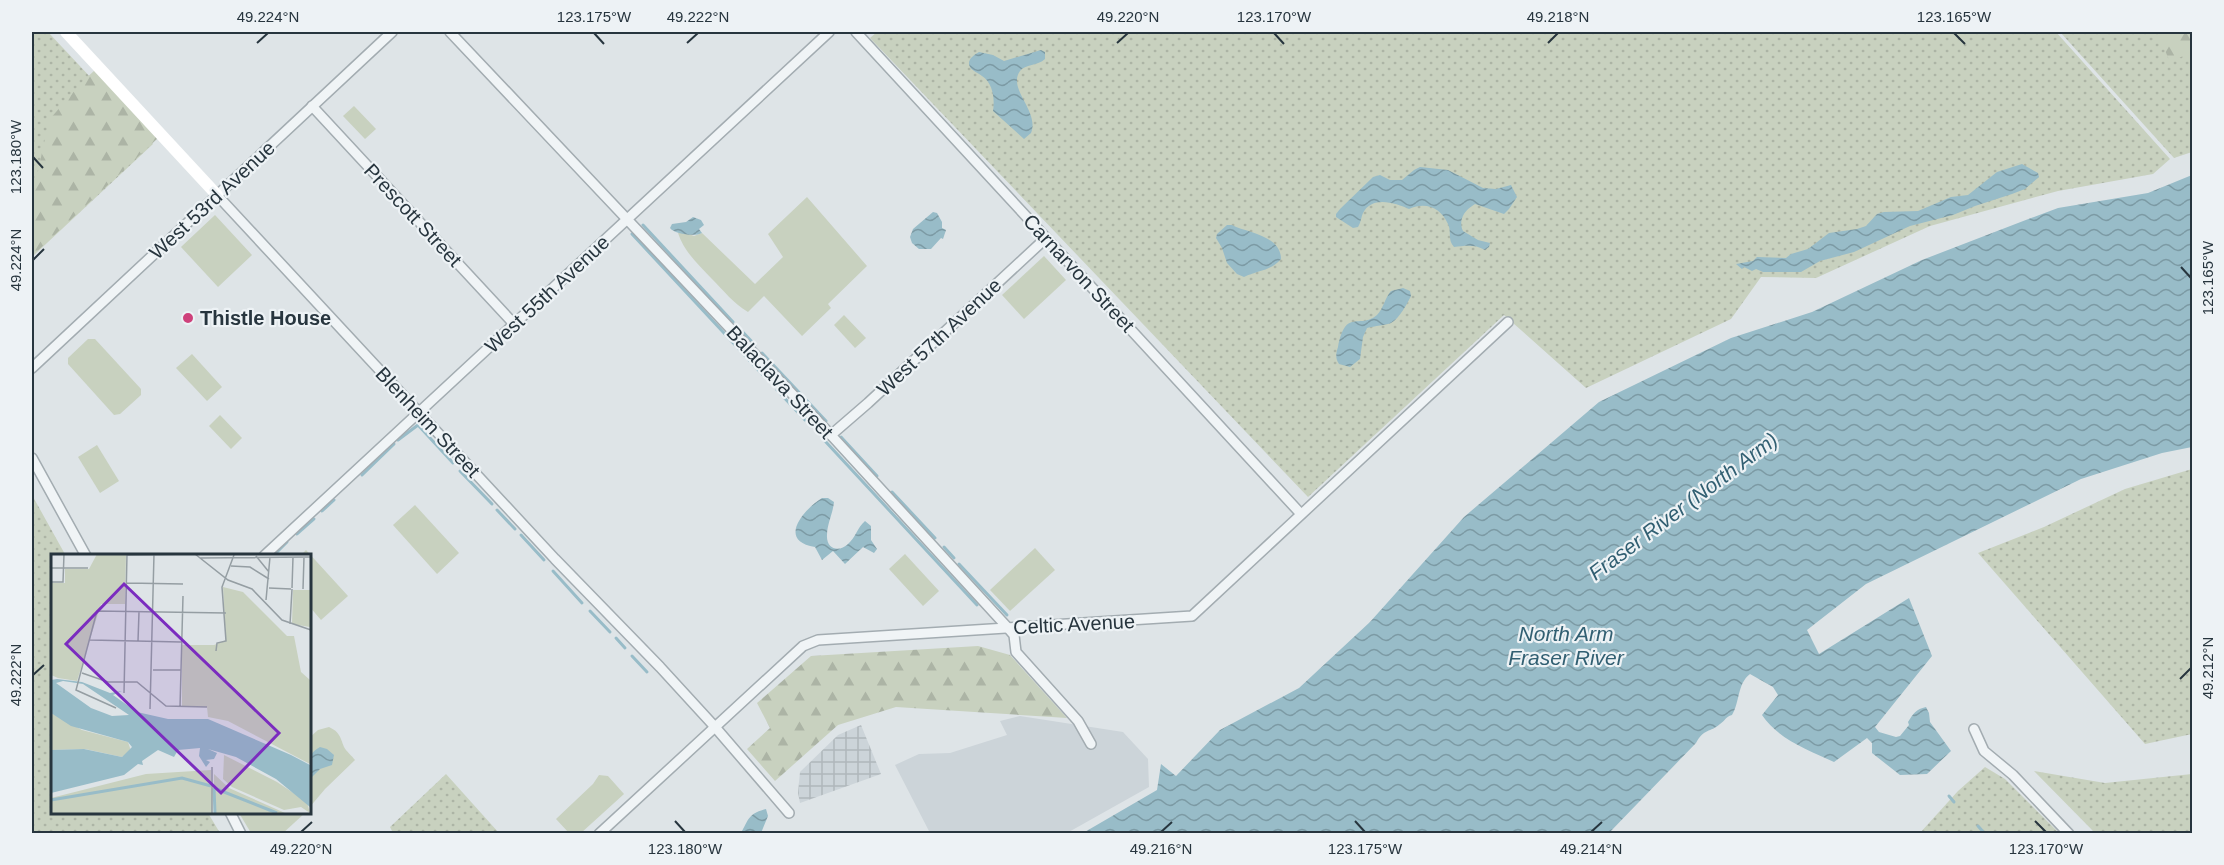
<svg xmlns="http://www.w3.org/2000/svg" width="2224" height="865" font-family="Arial,sans-serif">
  <style>
    .built { fill: #ccd4d9 }
    .industrial { fill: url(#industrial-grid) }
    .grass { fill: url(#grass-dots) }
    .forest { fill: url(#forest-firs) }
    .garden { fill: #c8d1bf }
    .water { fill: url(#water-waves) }
    .lines { fill: none; stroke-linecap: round; stroke-linejoin: round }
    .stream { stroke: #98bcc8; stroke-width: 3 }
    .street-casing { stroke: #a3acb1; stroke-width: 12 }
    .street { stroke: #f0f4f6; stroke-width: 9 }
    .secondary { stroke: #fff; stroke-width: 12 }
    .ticks { fill: none; stroke: #27353e; stroke-width: 2 }
    .poi-dot { fill: #ce417b; stroke: #edf2f5; stroke-width: 2 }
    .labels { text-anchor: middle; dominant-baseline: central; stroke-width: 4.5; stroke-linejoin: round; paint-order: stroke }
    .street-label { font-size: 20px; fill: #27353e; stroke: #edf2f5 }
    .poi-label { font-size: 20px; font-weight: bold; fill: #27353e; stroke: #edf2f5; text-anchor: start }
    .water-label { font-size: 21px; font-style: italic; fill: #315f72; stroke: #edf2f5 }
    .inset-river { fill: none; stroke: #98bcc8; stroke-width: 3 }
    .inset-road { fill: none; stroke: #959ea3; stroke-width: 1.5 }
    .view { fill: #7b2cbf; fill-opacity: 0.15; stroke: #7b2cbf; stroke-width: 3 }
    .inset-edge { fill: none; stroke: #27353e; stroke-width: 3 }
    .neatline { fill: none; stroke: #27353e; stroke-width: 2 }
    .ticks-label { font-size: 15px; text-anchor: middle; fill: #27353e }
  </style>
  <defs>
    <pattern id="industrial-grid" width="8" height="8" patternUnits="userSpaceOnUse" patternTransform="scale(1.5)"><rect width="8" height="8" fill="#ccd4d9"/><path d="M0 4h8M4 0v8" fill="none" stroke="#afb7bb"/></pattern>
    <pattern id="grass-dots" width="8" height="8" patternUnits="userSpaceOnUse" patternTransform="scale(1.5)"><rect width="8" height="8" fill="#c8d1bf"/><path d="M2 2h.1M6 6h.1" fill="none" stroke="#acb4a5" stroke-width="1.8" stroke-linecap="round"/></pattern>
    <pattern id="forest-firs" width="22" height="20" patternUnits="userSpaceOnUse" patternTransform="scale(1.5)"><rect width="22" height="20" fill="#c8d1bf"/><path d="M5 1l3.5 6h-7zM16 11l3.5 6h-7z" fill="#acb4a5"/></pattern>
    <pattern id="water-waves" width="16" height="10" patternUnits="userSpaceOnUse" patternTransform="scale(1.5)"><rect width="16" height="10" fill="#98bcc8"/><path d="M0 5q4-4 8 0t8 0" fill="none" stroke="#7c9aa4"/></pattern>
  </defs>
  <rect width="100%" height="100%" fill="#dee4e7"/>
  <!-- built -->
  <path class="built" d="M1020,716L1123,732L1148,759L1149,787L1067,833H930L895,765L919,754L950,753L1007,735L1000,721Z"/>
  <!-- industrial -->
  <path class="industrial" d="M861,725L881,774L800,803L798,793L800,772L838,735Z"/>
  <!-- grass -->
  <g class="grass">
    <path d="M32,32H48L153,144L32,257Z"/>
    <path d="M877,32H2056L2170,159L2153,174L2058,191L1930,226L1816,278L1761,277L1731,319L1586,388L1504,315L1308,497L870,38Z"/>
    <path d="M2060,32H2192V152L2174,158Z"/>
    <path d="M2192,469V734L2145,744L1978,553L2044,527L2125,489Z"/>
    <path d="M32,495L66,556H52V812L208,813L220,833H32Z"/>
    <path d="M1985,767L2005,779L2059,833L1919,834L1958,791Z"/>
    <path d="M2034,771L2105,783L2192,774V833H2095Z"/>
    <path d="M446,774L499,833H393L390,827Z"/>
  </g>
  <!-- forest -->
  <g class="forest">
    <path d="M2157,32H2192V52L2170,62Z"/>
    <path d="M95,70L158,138L32,256V199L49,120L83,81Z"/>
    <path d="M978,646L1010,655L1067,718L896,707L838,725L775,781L747,749L770,728L757,703L811,656Z"/>
  </g>
  <!-- garden -->
  <g class="garden">
    <path d="M354,106L376,129L365,139L343,116Z"/>
    <path d="M807,197L867,266L828,304L831,308L802,336L764,296L748,312C733,303 724,291 712,279C699,265 684,252 678,233H686L694,236L702,233L755,284L783,257L768,234Z"/>
    <path d="M215,215L252,255L218,287L181,247Z"/>
    <path d="M1044,256L1066,280L1024,319L1002,295Z"/>
    <path d="M844,315L866,338L855,348L834,325Z"/>
    <path d="M88,339H95L141,389V395L120,414L114,415L68,364V358Z"/>
    <path d="M192,354L222,387L207,401L176,368Z"/>
    <path d="M220,415L242,438L231,449L209,426Z"/>
    <path d="M97,445L119,481L100,493L78,457Z"/>
    <path d="M415,505L459,553L437,574L393,525Z"/>
    <path d="M1035,548L1055,570L1010,611L990,590Z"/>
    <path d="M306,550L348,596L321,620L309,606V556H300Z"/>
    <path d="M905,554L939,591L923,606L889,569Z"/>
    <path d="M329,727C340,732 340,737 344,747C346,751 352,756 355,760L325,789L309,808V738L318,730Z"/>
    <path d="M599,775L608,776L624,794L581,833H569L556,819L593,784Z"/>
    <path d="M239,813H305L282,834L251,833Z"/>
  </g>
  <!-- water -->
  <g class="water">
    <path d="M1041,50L1045,52V59C1038,66 1025,64 1020,71C1007,89 1040,111 1031,133L1024,139L993,111C995,99 993,83 982,76C979,73 972,71 970,67C966,60 974,55 979,52L993,55L1004,61Z"/>
    <path d="M2022,164L2038,173L2039,177L2025,189L2012,194L1975,206L1953,215L1910,226L1854,252L1820,261L1801,272H1763L1756,269L1752,271L1744,267L1742,269L1736,264L1753,261L1757,257L1786,258L1791,254L1808,249L1829,233L1857,229L1866,226L1877,214L1884,212L1918,211L1951,197L1968,195L1997,172Z"/>
    <path d="M1420,167L1448,170L1483,188L1496,189L1511,185L1517,197L1509,209L1504,214L1475,204C1465,210 1458,219 1463,231L1478,240L1490,243L1489,247L1485,250C1474,244 1465,246 1454,247C1447,239 1452,232 1448,224C1441,208 1426,201 1409,209C1396,203 1372,195 1363,213C1361,218 1361,222 1358,227L1353,228L1336,217V214L1340,209L1373,177L1380,175L1390,180H1402L1414,170Z"/>
    <path d="M2192,175V447L2162,453L2081,479L1866,584L1807,630L1819,654L1909,598L1932,656L1875,727L1879,732L1896,737L1900,736L1909,725L1908,722C1913,714 1916,709 1926,707L1929,713L1930,722L1951,751L1927,774L1900,775L1872,753V743L1867,738L1834,762C1808,750 1778,739 1762,715L1778,695L1773,687L1750,674C1737,684 1740,702 1732,715C1725,717 1726,720 1720,724C1710,733 1704,728 1696,743L1609,833H1083L1157,790L1161,764L1176,776L1220,730L1299,688L1370,622L1464,517L1599,402L1731,338L1812,312L1922,260L2031,218L2058,208L2148,193Z"/>
    <path d="M933,212L937,213L942,222V228L946,230L943,239L941,238L931,249H919L912,243L910,237L913,229Z"/>
    <path d="M693,217L701,220L704,225L699,229L702,233C695,237 674,234 670,228L672,224L686,222Z"/>
    <path d="M1227,225H1232C1247,233 1281,235 1281,259C1271,271 1258,270 1244,277L1237,274L1227,263L1222,248L1216,238L1217,234Z"/>
    <path d="M1403,288L1410,291L1411,296C1407,304 1399,319 1391,323C1387,325 1374,326 1367,328L1363,337L1360,359L1350,367L1339,364C1335,358 1336,353 1338,347C1346,307 1359,330 1377,315C1383,309 1385,298 1391,291Z"/>
    <path d="M822,498H828L834,502C833,513 827,524 827,535C826,549 839,553 848,544C856,537 857,528 865,521L871,526V540L877,549L874,553L863,547L845,564L833,551L822,560L815,547C777,541 803,510 822,498Z"/>
    <path d="M320,747L327,749L334,755L332,765L320,769L309,780C309,766 306,754 320,747Z"/>
    <path d="M766,809L768,816L761,833H741C749,819 748,814 766,809Z"/>
  </g>
  <g class="lines">
    <!-- stream -->
    <g class="stream">
      <path d="M643,225L733,322"/>
      <path d="M632,234L763,375"/>
      <path d="M739,328L755,345"/>
      <path d="M762,353L826,421"/>
      <path d="M777,390L805,420"/>
      <path d="M841,437L877,476"/>
      <path d="M398,440L418,425L453,463"/>
      <path d="M825,441L977,605"/>
      <path d="M460,471L492,504"/>
      <path d="M362,475L394,444"/>
      <path d="M892,492L935,538"/>
      <path d="M497,510L515,529"/>
      <path d="M322,511L334,500"/>
      <path d="M297,534L314,519"/>
      <path d="M521,535L544,560"/>
      <path d="M944,547L954,558"/>
      <path d="M273,556L287,542"/>
      <path d="M959,564L1007,615"/>
      <path d="M553,571L582,603"/>
      <path d="M590,611L610,632"/>
      <path d="M616,638L625,648"/>
      <path d="M632,656L647,672"/>
      <path d="M1949,796L1954,802"/>
      <path d="M1978,826L1985,834"/>
    </g>
    <defs>
      <g id="street">
        <path d="M450,32L831,435L1008,628L1014,635L1016,652L1078,721L1091,744"/>
        <path d="M856,32L1301,514"/>
        <path d="M312,106L514,324"/>
        <path d="M217,195L555,559L660,667L715,727L789,813"/>
        <path d="M32,368L392,32"/>
        <path d="M831,435L868,403L1046,238"/>
        <path d="M32,458L86,556"/>
        <path d="M264,556L829,32"/>
        <path d="M1974,729L1984,751L2013,775L2069,834"/>
        <path d="M230,812L241,834"/>
        <path d="M599,834L803,646L818,640L1192,616L1508,322"/>
      </g>
    </defs>
    <!-- street casing -->
    <use href="#street" class="street-casing"/>
    <!-- street -->
    <use href="#street" class="street"/>
    <!-- secondary -->
    <path class="secondary" d="M66,32L217,195"/>
  </g>
  <!-- ticks -->
  <path class="ticks" d="M594,33L604,44M1274,33L1284,44M1954,33L1965,44M257,43L268,33M687,43L698,33M1117,43L1128,33M1548,43L1558,33M33,157L43,168M33,260L44,249M2181,267L2191,278M33,675L44,665M2180,679L2191,668M675,821L685,832M1355,821L1365,832M2035,821L2046,832M301,832L312,822M1161,832L1172,822M1591,832L1602,822"/>
  <!-- markers -->
  <circle class="poi-dot" cx="188" cy="318" r="6"/>
  <g class="labels">
    <!-- street labels -->
    <g class="street-label">
      <text transform="translate(212 200) rotate(-43)">West 53rd Avenue</text>
      <text transform="translate(413 215) rotate(47)">Prescott Street</text>
      <text transform="translate(1079 273) rotate(47)">Carnarvon Street</text>
      <text transform="translate(547 294) rotate(-43)">West 55th Avenue</text>
      <text transform="translate(939 337) rotate(-43)">West 57th Avenue</text>
      <text transform="translate(780 382) rotate(47)">Balaclava Street</text>
      <text transform="translate(428 422) rotate(47)">Blenheim Street</text>
      <text transform="translate(1074 624) rotate(-3)">Celtic Avenue</text>
    </g>
    <!-- poi labels -->
    <g class="poi-label">
      <text x="200" y="318">Thistle House</text>
    </g>
    <!-- water labels -->
    <g class="water-label">
      <text transform="translate(1683 506) rotate(-37)">Fraser River (North Arm)</text>
      <text x="1566" y="633">North Arm<tspan x="1566" dy="24">Fraser River</tspan></text>
    </g>
  </g>
  <!-- overview -->
  <g transform="translate(51 554)">
    <rect width="260" height="260" fill="#dee4e7"/>
    <path d="M46,0H75L74,50H50L26,127L7,124L0,121V29H14V15H38ZM172,33L192,38L236,82H243L250,118L259,126V210L177,167L157,163L156,153L131,152V91H163L175,86ZM242,36H259V73L241,70ZM0,159L31,176L77,188L80,197L71,203L34,195L0,196ZM173,201L226,228L256,248L259,259L250,253L233,256L181,233L172,225ZM160,216L161,259H0V244L95,220ZM163,220L178,234L234,259H163Z" fill="#c8d1bf"/>
    <path d="M6,125L31,128L59,139L71,137L62,141L86,158L117,165H157L240,201L259,211V253L225,225L185,203L157,195L166,199L163,205L155,206L159,208L155,213L148,202L149,194L127,196L123,203L107,196L91,207L92,211L87,210L73,221L0,239V196L33,195L71,203L81,193L77,188L20,172L0,159V126ZM12,127L32,130L78,161L61,162L40,154L5,129Z" fill="#98bcc8" fill-rule="evenodd"/>
    <path class="inset-river" d="M163,234L226,259M163,234L164,259M0,246L131,224L160,232"/>
    <path class="inset-road" d="M144,0L177,26L201,35L231,66L260,76M76,1L142,0M205,2L218,18M149,4L260,3M180,12L199,13L218,25M0,14H37M0,28H12L13,0M76,29L132,30M218,34L240,35M241,34L242,3M252,35L253,3M215,46L219,3M239,70L241,35M39,86L130,88M87,87L88,58M165,97L166,89L175,87L171,33L183,1M102,116H130M31,119L57,128H86L115,152L156,153M73,139L76,0M129,153L132,42M65,154L25,136L46,57L175,59M99,155L103,0M161,259V213"/>
    <path class="view" d="M73,30L228,179L170,239L15,90Z"/>
    <rect width="260" height="260" class="inset-edge"/>
  </g>
  <!-- border -->
  <rect width="2224" height="865" fill="none" stroke="#edf2f5" stroke-width="66"/>
  <rect x="33" y="33" width="2158" height="799" class="neatline"/>
  <g class="ticks-label">
    <text x="268" y="22">49.224°N</text>
    <text x="594" y="22">123.175°W</text>
    <text x="698" y="22">49.222°N</text>
    <text x="1128" y="22">49.220°N</text>
    <text x="1274" y="22">123.170°W</text>
    <text x="1558" y="22">49.218°N</text>
    <text x="1954" y="22">123.165°W</text>
    <text transform="translate(16 157) rotate(-90)" y="5">123.180°W</text>
    <text transform="translate(16 260) rotate(-90)" y="5">49.224°N</text>
    <text transform="translate(2208 278) rotate(-90)" y="5">123.165°W</text>
    <text transform="translate(2208 668) rotate(-90)" y="5">49.212°N</text>
    <text transform="translate(16 675) rotate(-90)" y="5">49.222°N</text>
    <text x="301" y="854">49.220°N</text>
    <text x="685" y="854">123.180°W</text>
    <text x="1161" y="854">49.216°N</text>
    <text x="1365" y="854">123.175°W</text>
    <text x="1591" y="854">49.214°N</text>
    <text x="2046" y="854">123.170°W</text>
  </g>
</svg>
